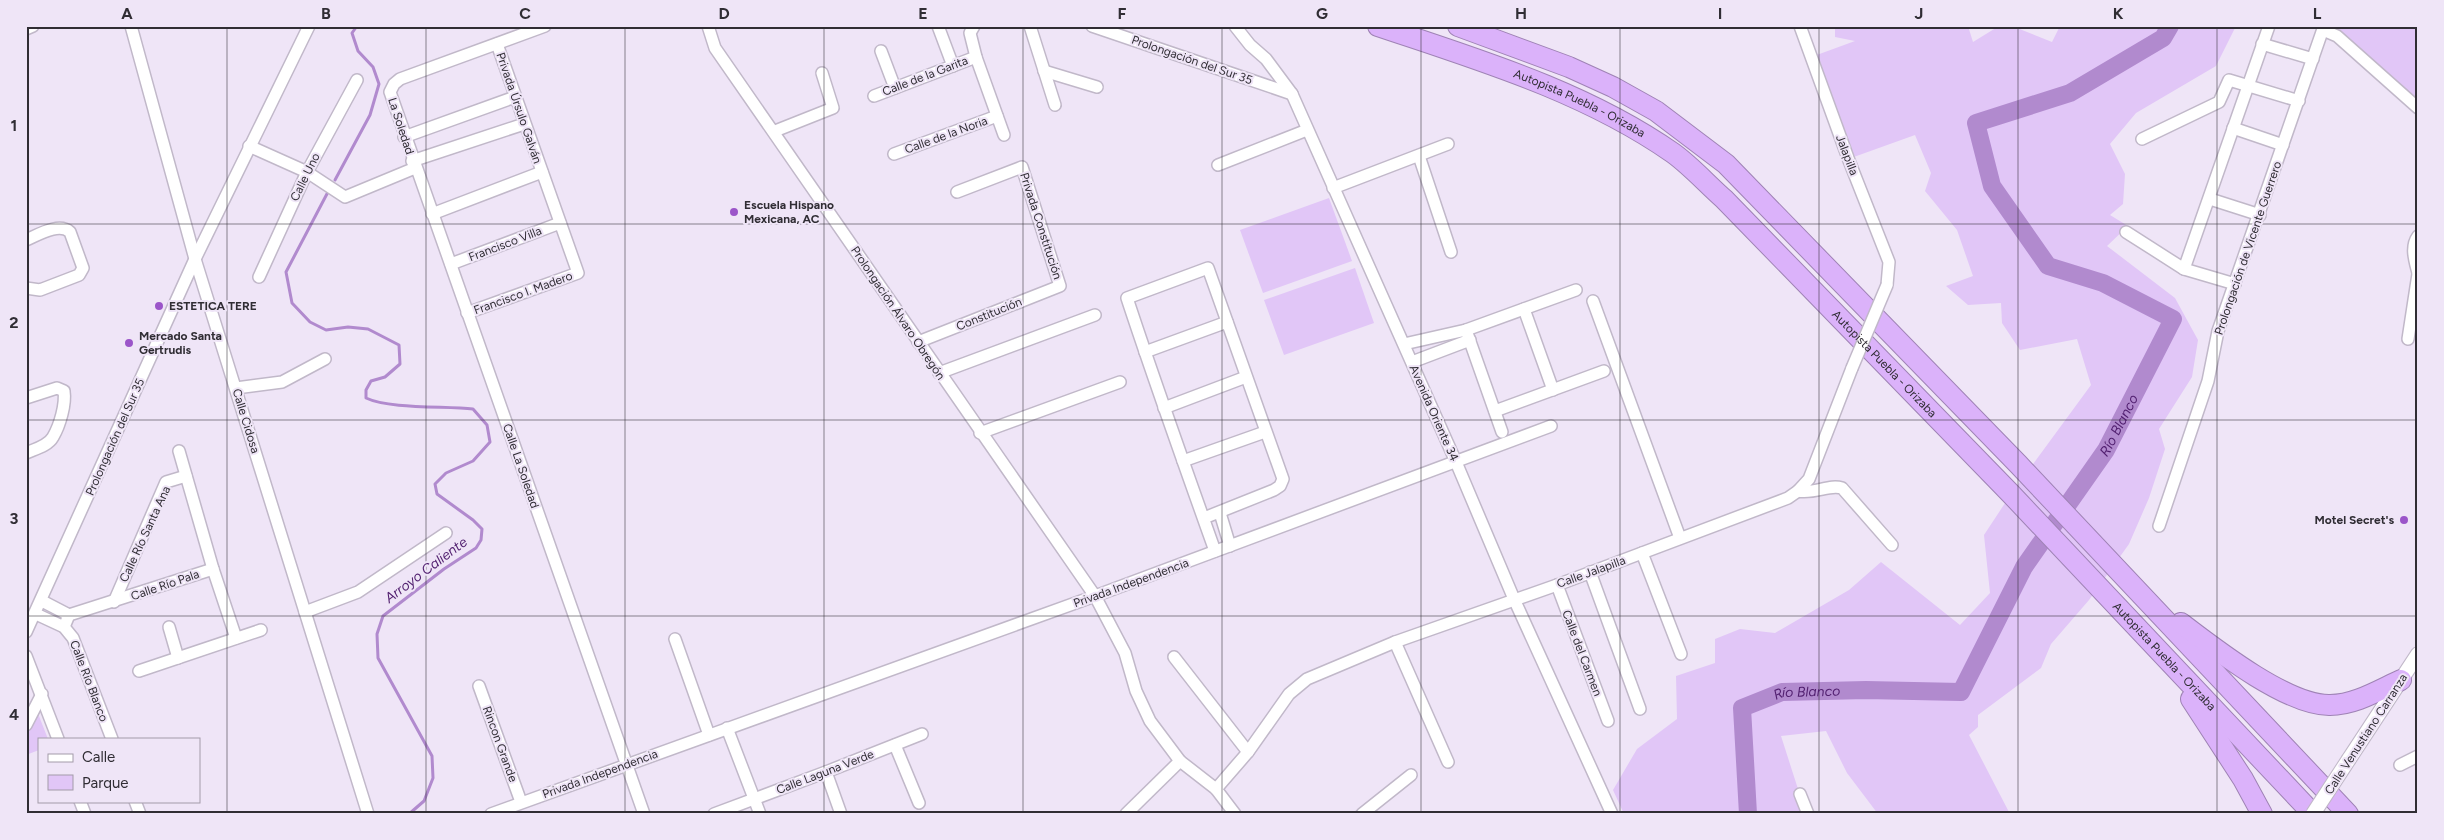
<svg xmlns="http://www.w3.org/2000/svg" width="2444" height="840" font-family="Figtree,sans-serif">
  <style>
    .green { fill: #e1c6f7 }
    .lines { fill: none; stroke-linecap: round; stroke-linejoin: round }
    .stream { stroke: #b18ace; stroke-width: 3 }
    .river { stroke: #b18ace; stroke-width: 18 }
    .minor-casing { stroke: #c1b8c9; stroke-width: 14 }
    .tertiary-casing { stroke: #c1b8c9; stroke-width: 16 }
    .motorway-casing { stroke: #9f83b5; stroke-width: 22 }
    .minor { stroke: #fff; stroke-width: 11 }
    .tertiary { stroke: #fff; stroke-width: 14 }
    .motorway { stroke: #dbb2fa; stroke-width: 20 }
    .minor-bridge-casing { stroke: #c1b8c9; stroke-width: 14; stroke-linecap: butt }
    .tertiary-bridge-casing { stroke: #c1b8c9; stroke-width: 16; stroke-linecap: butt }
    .minor-bridge { stroke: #fff; stroke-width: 11 }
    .tertiary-bridge { stroke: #fff; stroke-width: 14 }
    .grid { fill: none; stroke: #302d34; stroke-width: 1; stroke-opacity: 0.55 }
    .poi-dot { fill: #9b55c9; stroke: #efe5f7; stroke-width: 2 }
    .labels { text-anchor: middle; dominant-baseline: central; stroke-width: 4; stroke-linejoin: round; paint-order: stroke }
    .street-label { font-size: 12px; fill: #302d34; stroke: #efe5f7 }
    .poi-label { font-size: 12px; font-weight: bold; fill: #302d34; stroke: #efe5f7; text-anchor: start }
    .water-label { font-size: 14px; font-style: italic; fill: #511f6f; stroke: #efe5f7 }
    .neatline { fill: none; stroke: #302d34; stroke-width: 2 }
    .grid-label { font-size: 16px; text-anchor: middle; font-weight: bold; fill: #302d34 }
  </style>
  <rect width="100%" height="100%" fill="#efe5f7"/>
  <!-- green -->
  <g class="green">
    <path d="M1835,26H1968L1973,42L1999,26H2012L2052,42L2060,26H2236L2216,66L2136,113L2110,144L2125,174L2123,204L2110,215L2128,226L2107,246L2175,298L2198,340L2192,377L2159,429L2165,449L2149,498L2129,544L2089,600L2051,644L2041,668L1978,715V727L1969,735L2010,814H1878L1847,773L1826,731L1781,736L1806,814H1624L1613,790L1637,749L1677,719L1676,676L1715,663V639L1740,629L1775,633L1849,590L1881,562L1960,625L1990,593L1984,535L2011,494L2091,385L2077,339L2020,350L2002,323L2001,303L1968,305L1946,286L1973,276L1957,230L1925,191L1931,173L1915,135L1851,158L1814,56L1855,41L1835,37Z"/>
    <path d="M2335,26H2418V104L2334,28Z"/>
    <path d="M1329,198L1352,261L1263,293L1240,230Z"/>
    <path d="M1355,268L1374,323L1284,355L1264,300Z"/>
    <path d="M37,711L48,739H39V750L26,755V735Z"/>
  </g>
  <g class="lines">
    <!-- stream -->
    <g class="stream">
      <path d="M335,180L370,115L379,84L373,67L358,51L352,33L357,26"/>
      <path d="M329,190L286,272L292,303L310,322L326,330L348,327L368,329L399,345L400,364L385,377L371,381L366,390V398C389,409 444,406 473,409L487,425L490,442L473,461L446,473L435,484L437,494L473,520L482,529L481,540L476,548L444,569L383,616L377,634L378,658L432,756L433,778L424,801L409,814"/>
    </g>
    <!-- river -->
    <path class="river" id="s1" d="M1748,814L1742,708L1782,692L1866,690L1961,692L2024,567L2106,450L2173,319L2103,283L2048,266L1992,186L1976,123L2070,93L2163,38L2170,26"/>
    <defs>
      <g id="minor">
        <path d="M131,26L195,259L368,814"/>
        <path d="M545,26L400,79L394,84L390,92L644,814"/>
        <path d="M708,26L715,48L1095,596L1125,653L1136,691L1150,721L1180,761L1216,789L1235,814"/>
        <path d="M938,26L953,66"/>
        <path d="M974,26L970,33L976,57L1004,135"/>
        <path d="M1030,26L1055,105"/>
        <path d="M1092,26L1292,94"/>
        <path d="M1235,26L1250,45L1266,59L1292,94L1456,462L1514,599L1612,814"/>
        <path d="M1800,26L1848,158L1889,262L1887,285"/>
        <path d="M26,29L33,26"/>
        <path d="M2323,30L2337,36L2418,108"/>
        <path d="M2262,44L2313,59"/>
        <path d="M881,51L895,88"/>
        <path d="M1044,71L1097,87"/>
        <path d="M874,96L976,57"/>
        <path d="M2233,128L2283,145"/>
        <path d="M775,131L833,108L822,73"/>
        <path d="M404,137L515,97"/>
        <path d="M2142,139L2219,102L2229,80L2299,101"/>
        <path d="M249,146L307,172L345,197L415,168"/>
        <path d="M894,154L997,116"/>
        <path d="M1419,156L1451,252"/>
        <path d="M412,161L524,124"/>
        <path d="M1218,165L1307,130"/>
        <path d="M1333,188L1448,144"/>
        <path d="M2210,199L2260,215"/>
        <path d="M432,214L542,172"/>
        <path d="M2126,232L2184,269L2235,284"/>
        <path d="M2418,236C2410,247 2415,261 2418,273"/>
        <path d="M26,240C38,235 59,222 70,232L83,268L79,275L40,290L26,288"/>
        <path d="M451,264L560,223"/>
        <path d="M2184,269L2269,26"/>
        <path d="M259,277L307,172L357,80"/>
        <path d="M1593,301L1680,538"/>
        <path d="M1524,309L1553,390"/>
        <path d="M467,313L578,273L497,44"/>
        <path d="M1466,330L1502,432"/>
        <path d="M2408,339L2418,274"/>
        <path d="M918,342L1060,286L1022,167L957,192"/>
        <path d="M1404,344L1466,330L1576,290"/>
        <path d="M1145,352L1227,322"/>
        <path d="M1412,362L1470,340"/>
        <path d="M939,373L1095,315"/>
        <path d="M236,388L282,382L325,359"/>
        <path d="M26,398L57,388L64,391C66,404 60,425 53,437C48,446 35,449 26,453"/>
        <path d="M1164,408L1246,377"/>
        <path d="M1495,411L1604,371"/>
        <path d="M980,433L1120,382"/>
        <path d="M179,451L213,569L236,638"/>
        <path d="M1183,461L1265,432"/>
        <path d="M1798,491C1816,494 1829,484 1842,488L1892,545"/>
        <path d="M1220,513L1230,546"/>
        <path d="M1204,518L1274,490L1280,486L1283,479L1208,268L1127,298C1155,383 1185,467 1215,551"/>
        <path d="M2159,526L2208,381L2218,331L2324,26"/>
        <path d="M1642,553L1681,654"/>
        <path d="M1590,572L1640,709"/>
        <path d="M1557,585L1608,721"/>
        <path d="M42,601L69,615"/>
        <path d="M114,602L166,482L186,476"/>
        <path d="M305,612L358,592L446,533"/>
        <path d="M36,614L64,627L73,638L112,739"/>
        <path d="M64,627L69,615L213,569"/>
        <path d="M169,627L178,658"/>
        <path d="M26,632L195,259L309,26"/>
        <path d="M675,639L709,735"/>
        <path d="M1395,642L1448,762"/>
        <path d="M26,656L58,739"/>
        <path d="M1174,657L1248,752"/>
        <path d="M139,671L261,630"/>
        <path d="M479,686L521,802"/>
        <path d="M26,725L42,694"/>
        <path d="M727,728L760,814"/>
        <path d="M895,745L919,803"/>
        <path d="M2400,765L2418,756"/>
        <path d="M826,772L841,814"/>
        <path d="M1216,789L1248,752L1289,694L1307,679L1395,642L1557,585L1788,498L1798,491L1809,479L1852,368"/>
        <path d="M1800,794L1808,814"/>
        <path d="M80,801L85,814"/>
        <path d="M135,801L140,814"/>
        <path d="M491,814L1095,596L1551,426"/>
        <path d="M714,814L826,772L922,734"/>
        <path d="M1126,814L1180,761"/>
        <path d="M1362,814L1411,775"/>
      </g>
      <path id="tertiary" d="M2349,759L2418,654"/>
      <g id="motorway">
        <path id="s2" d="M1378,26C1479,60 1584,91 1673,153C1691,166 1707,184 1724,199L2011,494L2313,814"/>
        <path d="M1458,26L1569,67L1613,87L1656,111L1726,164L2018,464L2348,814"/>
        <path d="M2181,623C2215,649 2288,706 2330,705C2355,705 2379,690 2401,680"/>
        <path d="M2191,699L2243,779L2262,814"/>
      </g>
    </defs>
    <!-- minor casing -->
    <use href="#minor" class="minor-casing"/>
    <!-- tertiary casing -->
    <use href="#tertiary" class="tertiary-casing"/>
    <!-- motorway casing -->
    <use href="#motorway" class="motorway-casing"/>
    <!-- minor -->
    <use href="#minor" class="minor"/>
    <!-- tertiary -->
    <use href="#tertiary" class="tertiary"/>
    <!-- motorway -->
    <use href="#motorway" class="motorway"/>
    <defs>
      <path id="minor-bridge" d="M1852,368L1887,285"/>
      <path id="tertiary-bridge" d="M2313,814L2349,759"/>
    </defs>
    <!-- minor-bridge casing -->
    <use href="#minor-bridge" class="minor-bridge-casing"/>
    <!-- tertiary-bridge casing -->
    <use href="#tertiary-bridge" class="tertiary-bridge-casing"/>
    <!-- minor-bridge -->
    <use href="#minor-bridge" class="minor-bridge"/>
    <!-- tertiary-bridge -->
    <use href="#tertiary-bridge" class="tertiary-bridge"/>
  </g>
  <!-- grid -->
  <path class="grid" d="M227,26V814M426,26V814M625,26V814M824,26V814M1023,26V814M1222,26V814M1421,26V814M1620,26V814M1819,26V814M2018,26V814M2217,26V814M26,224H2418M26,420H2418M26,616H2418"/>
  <!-- markers -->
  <g class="poi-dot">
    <circle cx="734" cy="212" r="5"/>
    <circle cx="159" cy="306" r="5"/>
    <circle cx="129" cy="343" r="5"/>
    <circle cx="2404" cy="520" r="5"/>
  </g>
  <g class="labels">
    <!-- street labels -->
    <g class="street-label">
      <text transform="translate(1192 60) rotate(19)">Prolongación del Sur 35</text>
      <text transform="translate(925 76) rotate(-21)">Calle de la Garita</text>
      <text stroke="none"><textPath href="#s2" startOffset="216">Autopista Puebla - Orizaba</textPath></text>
      <text transform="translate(519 108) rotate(71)">Privada Úrsulo Galván</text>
      <text transform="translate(401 126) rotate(72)">La Soledad</text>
      <text transform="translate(946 135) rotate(-20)">Calle de la Noria</text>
      <text transform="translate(1847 155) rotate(69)">Jalapilla</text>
      <text transform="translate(305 177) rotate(-64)">Calle Uno</text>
      <text transform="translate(1041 226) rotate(72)">Privada Constitución</text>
      <text transform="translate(505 244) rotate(-21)">Francisco Villa</text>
      <text transform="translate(2248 248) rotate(-71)">Prolongación de Vicente Guerrero</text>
      <text transform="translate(523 293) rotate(-20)">Francisco I. Madero</text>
      <text transform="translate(898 313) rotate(56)">Prolongación Álvaro Obregón</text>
      <text transform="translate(989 314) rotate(-22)">Constitución</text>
      <text stroke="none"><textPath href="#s2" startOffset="621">Autopista Puebla - Orizaba</textPath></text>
      <text transform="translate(1434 413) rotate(66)">Avenida Oriente 34</text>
      <text transform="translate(246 421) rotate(73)">Calle Cidosa</text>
      <text transform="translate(115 437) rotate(-66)">Prolongación del Sur 35</text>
      <text transform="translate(521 466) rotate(71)">Calle La Soledad</text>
      <text transform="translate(145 534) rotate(-65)">Calle Río Santa Ana</text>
      <text transform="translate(1591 572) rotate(-20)">Calle Jalapilla</text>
      <text transform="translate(1131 583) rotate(-20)">Privada Independencia</text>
      <text transform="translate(165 585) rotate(-19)">Calle Río Pala</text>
      <text transform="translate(1582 653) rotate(69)">Calle del Carmen</text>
      <text stroke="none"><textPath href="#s2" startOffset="1026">Autopista Puebla - Orizaba</textPath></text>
      <text transform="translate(89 681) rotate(69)">Calle Río Blanco</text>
      <text transform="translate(2366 734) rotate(-57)">Calle Venustiano Carranza</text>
      <text transform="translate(500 744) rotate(70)">Rincon Grande</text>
      <text transform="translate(825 772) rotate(-21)">Calle Laguna Verde</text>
      <text transform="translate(600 774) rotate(-20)">Privada Independencia</text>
    </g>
    <!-- poi labels -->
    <g class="poi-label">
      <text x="744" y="205">Escuela Hispano<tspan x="744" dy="14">Mexicana, AC</tspan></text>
      <text x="169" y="306">ESTETICA TERE</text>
      <text x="139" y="336">Mercado Santa<tspan x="139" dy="14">Gertrudis</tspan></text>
      <text x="2394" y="520" text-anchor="end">Motel Secret's</text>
    </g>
    <!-- water labels -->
    <g class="water-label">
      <text stroke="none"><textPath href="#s1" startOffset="639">Río Blanco</textPath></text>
      <text transform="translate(426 570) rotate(-37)">Arroyo Caliente</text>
      <text stroke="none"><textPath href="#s1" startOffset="174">Río Blanco</textPath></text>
    </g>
  </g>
  <!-- border -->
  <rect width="2444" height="840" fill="none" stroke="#efe5f7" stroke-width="55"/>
  <!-- legend -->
  <rect x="38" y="738" width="162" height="65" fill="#efe5f7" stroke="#a39ba9"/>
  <rect x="48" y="754" width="25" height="8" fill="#ffffff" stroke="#a39ba9"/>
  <text x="82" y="762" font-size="15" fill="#302d34">Calle</text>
  <rect x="48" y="775" width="25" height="15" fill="#e1c6f7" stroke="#a39ba9"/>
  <text x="82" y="788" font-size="15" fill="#302d34">Parque</text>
  <rect x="28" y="28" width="2388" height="784" class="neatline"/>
  <g class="grid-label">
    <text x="127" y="19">A</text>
    <text x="326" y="19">B</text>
    <text x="525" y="19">C</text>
    <text x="724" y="19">D</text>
    <text x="923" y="19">E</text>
    <text x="1122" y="19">F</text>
    <text x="1322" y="19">G</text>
    <text x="1521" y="19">H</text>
    <text x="1720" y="19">I</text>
    <text x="1919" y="19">J</text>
    <text x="2118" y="19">K</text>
    <text x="2317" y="19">L</text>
    <text x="14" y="131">1</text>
    <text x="14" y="328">2</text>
    <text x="14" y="524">3</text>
    <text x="14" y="720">4</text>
  </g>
</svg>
